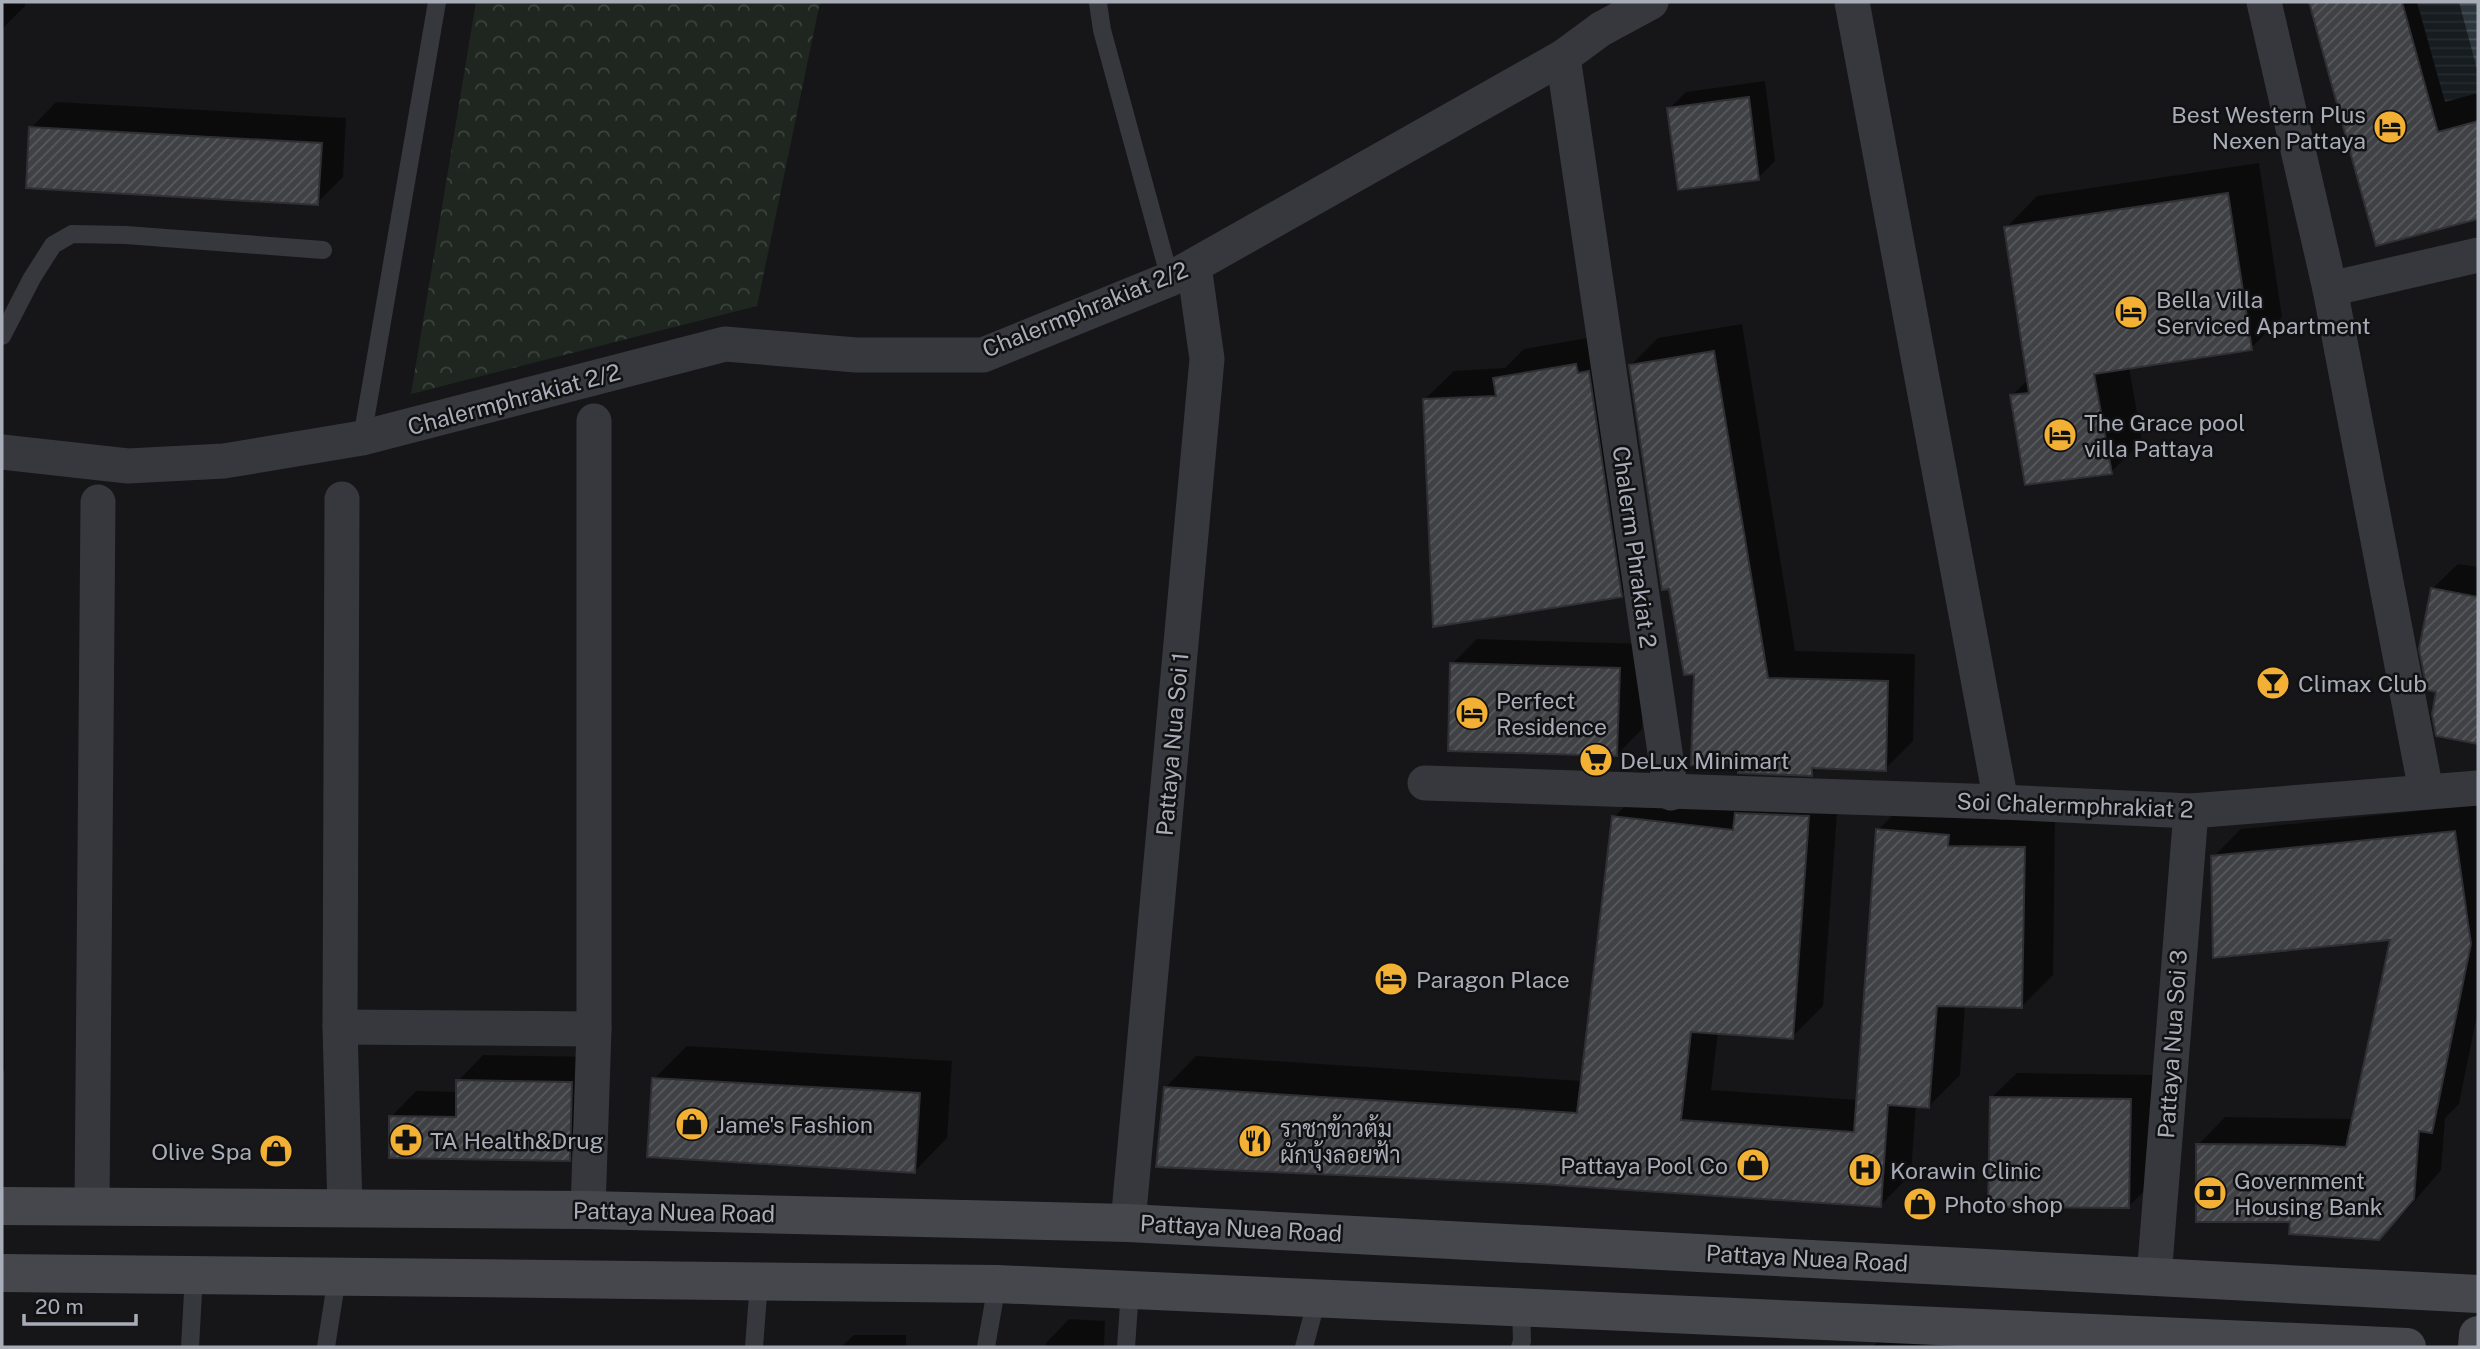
<svg xmlns="http://www.w3.org/2000/svg" width="2480" height="1349" font-family="'Public Sans',Sarabun,sans-serif">
  <style>
    .forest { fill: url(#forest-crowns) }
    .water { fill: url(#water-rules) }
    .shadow { fill: #0007 }
    .building { fill: url(#building-hatch); stroke: #303034; stroke-width: 2 }
    .lines { fill: none; stroke-linecap: round; stroke-linejoin: round }
    .lane { stroke: #37383d; stroke-width: 18 }
    .street { stroke: #37383d; stroke-width: 35 }
    .secondary { stroke: #45474d; stroke-width: 38 }
    .labels { text-anchor: middle; dominant-baseline: central; stroke-width: 5; stroke-linejoin: round; paint-order: stroke }
    .poi-label { font-size: 23px; fill: #a8adb8; stroke: #111113; text-anchor: start }
    .street-label { font-size: 23px; fill: #a8adb8; stroke: #111113 }
  </style>
  <defs>
    <pattern id="forest-crowns" width="20" height="18" patternUnits="userSpaceOnUse" patternTransform="scale(1.75)"><rect width="20" height="18" fill="#1e261f"/><path d="M2 6a3 3 0 1 1 6 0M12 15a3 3 0 1 1 6 0" fill="none" stroke="#3c433d"/></pattern>
    <pattern id="water-rules" width="6" height="5" patternUnits="userSpaceOnUse" patternTransform="scale(1.75)"><rect width="6" height="5" fill="#2c353c"/><path d="M0 2.5h6" fill="none" stroke="#485056"/></pattern>
    <pattern id="building-hatch" width="6" height="6" patternUnits="userSpaceOnUse" patternTransform="scale(1.75)"><rect width="6" height="6" fill="#404145"/><path d="M-1 1l2-2M0 6l6-6M5 7l2-2" fill="none" stroke="#595a5e"/></pattern>
  </defs>
  <rect width="100%" height="100%" fill="#161618"/>
  <!-- forest -->
  <path class="forest" d="M476,2H820L757,306L411,394Z"/>
  <!-- water -->
  <path class="water" d="M2417,2H2478V93L2445,102Z"/>
  <!-- shadow -->
  <g class="shadow">
    <path d="M2,2H25V6L2,29Z"/>
    <path d="M2311,2H2459L2478,73V217L2378,244Z"/>
    <path d="M1765,81L1775,161L1758,178L1669,109L1686,92Z"/>
    <path d="M56,102L346,118L343,177L317,203L31,128Z"/>
    <path d="M2259,163L2282,317L2251,348L2129,367L2142,441L2111,472L2011,396L2029,379L2006,228L2037,196Z"/>
    <path d="M1742,324L1795,651L1915,654L1913,741L1885,769L1818,767L1811,774L1740,765L1696,672L1630,366L1658,338Z"/>
    <path d="M1605,335L1650,566L1621,595L1424,400L1454,371L1505,368L1524,349Z"/>
    <path d="M2,467H4L5,1070L2,1074Z"/>
    <path d="M2458,564L2478,567V742L2437,734L2438,690L2432,589Z"/>
    <path d="M1477,639L1645,644L1642,729L1617,755L1452,664Z"/>
    <path d="M1839,785L1823,1006L1792,1037L1718,1032L1711,1090L1858,1100L1878,830L1909,799L2055,817L2053,975L2022,1006L1965,1005L1960,1075L1929,1106L1916,1105L1911,1174L1880,1206L1165,1088L1196,1056L1582,1081L1614,817L1645,786Z"/>
    <path d="M2478,805V1010L2459,1104L2445,1118L2441,1170L2407,1210L2378,1239L2292,1220L2198,1145L2225,1117L2354,1119L2392,938L2213,857L2241,829Z"/>
    <path d="M687,1046L952,1061L947,1138L915,1171L654,1079Z"/>
    <path d="M483,1055L597,1057L594,1134L569,1159L391,1117L416,1091L458,1092V1081Z"/>
    <path d="M2017,1073L2156,1075L2154,1181L2128,1207L1991,1098Z"/>
    <path d="M1069,1319L1105,1321L1104,1347H1046V1343Z"/>
    <path d="M854,1335H906V1347H841Z"/>
    <path d="M1880,1339L2009,1347H1872Z"/>
  </g>
  <!-- building -->
  <g class="building">
    <path d="M2309,2H2402L2438,132L2478,121V219L2376,246Z"/>
    <path d="M1749,97L1759,180L1678,190L1667,108Z"/>
    <path d="M29,127L322,143L318,205L26,188Z"/>
    <path d="M2228,193L2252,350L2094,374L2112,474L2025,485L2010,395L2029,393L2004,227Z"/>
    <path d="M1714,351L1768,678L1888,681L1886,771L1812,768V776L1738,773V766L1691,765L1694,674L1684,675L1669,589L1662,590L1629,365Z"/>
    <path d="M1576,364L1578,373L1589,371L1622,597L1433,627L1423,399L1496,396L1493,378Z"/>
    <path d="M2431,588L2478,597V744L2436,736L2432,714L2436,692L2427,690L2419,649Z"/>
    <path d="M1450,663L1620,668L1617,756L1448,751Z"/>
    <path d="M1735,813L1809,816L1793,1039L1691,1032L1681,1120L1854,1132L1876,829L1949,835L1948,846L2025,847L2022,1008L1937,1006L1929,1108L1888,1105L1881,1207L1541,1184L1156,1167L1164,1087L1577,1113L1612,816L1733,830Z"/>
    <path d="M2455,831L2471,944L2432,1133L2419,1131L2414,1199L2379,1240L2289,1234L2290,1222H2196V1144L2309,1145L2346,1147L2390,940L2213,958L2211,856Z"/>
    <path d="M652,1078L920,1093L915,1173L647,1157Z"/>
    <path d="M456,1080L572,1082L570,1161L389,1158V1116L456,1117Z"/>
    <path d="M1990,1097L2131,1099L2129,1208L1988,1207Z"/>
  </g>
  <g class="lines">
    <!-- lane -->
    <g class="lane">
      <path d="M1098,3L1102,30L1170,279"/>
      <path d="M2,336L32,278L53,245L72,234L126,235L323,250"/>
      <path d="M362,438L437,2"/>
      <path d="M190,1347L194,1275"/>
      <path d="M326,1347L337,1277"/>
      <path d="M754,1347L759,1282"/>
      <path d="M986,1347L997,1284"/>
      <path d="M1126,1347L1130,1290"/>
      <path d="M1304,1347L1317,1299"/>
      <path d="M1520,1347L1522,1341L1521,1308"/>
    </g>
    <!-- street -->
    <g class="street">
      <path d="M1852,2L2001,802"/>
      <path d="M2264,2L2330,289L2426,791"/>
      <path d="M1563,57L1671,793"/>
      <path d="M2330,289L2478,255"/>
      <path d="M2,452L128,466L224,461L362,438L725,344L856,355H983L1170,279L1563,57L1601,29L1651,2"/>
      <path d="M342,499L340,1027L345,1209"/>
      <path d="M1425,783L2001,802L2191,811L2478,788"/>
      <path d="M340,1027L594,1029"/>
      <path d="M92,1206L98,502"/>
      <path d="M588,1210L594,1029V421"/>
      <path d="M1128,1223L1207,359L1194,266"/>
      <path d="M2154,1277L2191,811"/>
    </g>
    <!-- secondary -->
    <g class="secondary">
      <path d="M2,1206L588,1210L1128,1223L2478,1294"/>
      <path d="M2,1273L997,1284L2407,1347"/>
      <path d="M2477,1347L2478,1335"/>
    </g>
  </g>
  <!-- icons -->
  <defs>
    <symbol id="hotel-disc" viewBox="-11 -11 22 22"><circle r="9.5" fill="#f2b134" stroke="#111113"/><path d="M-6-4.5h1.5V1H6V5H4.5V3h-9V5H-6ZM-4 0a1.8 1.8 0 1 1 3.6 0ZM.5 0V-2.5h3Q6-2.5 6 0Z" fill="#111"/></symbol>
    <symbol id="bar-disc" viewBox="-11 -11 22 22"><circle r="9.5" fill="#f2b134" stroke="#111113"/><path d="M-6-5H6L.8 .8V4.5H3.5V6h-7V4.5H-.8V.8Z" fill="#111"/></symbol>
    <symbol id="supermarket-disc" viewBox="-11 -11 22 22"><circle r="9.5" fill="#f2b134" stroke="#111113"/><path d="M-6-5.5h2.5l.6 2H6L4.5 2H-2.5L-4.4-4H-6ZM-1.5 3.2a1.3 1.3 0 1 0 .1 0ZM3 3.2a1.3 1.3 0 1 0 .1 0Z" fill="#111"/></symbol>
    <symbol id="shop-disc" viewBox="-11 -11 22 22"><circle r="9.5" fill="#f2b134" stroke="#111113"/><path d="M-5-2.5h2.3a2.7 3.5 0 0 1 5.4 0H5L5.5 6h-11ZM-1.5-2.5h3a1.5 2.3 0 0 0-3 0Z" fill="#111"/></symbol>
    <symbol id="pharmacy-disc" viewBox="-11 -11 22 22"><circle r="9.5" fill="#f2b134" stroke="#111113"/><path d="M-2-6h4v4h4v4h-4v4h-4v-4h-4v-4h4Z" fill="#111"/></symbol>
    <symbol id="restaurant-disc" viewBox="-11 -11 22 22"><circle r="9.5" fill="#f2b134" stroke="#111113"/><path d="M-5-6h1v4h1v-4h1v4h1v-4h1v5L-1.5 .5V6h-2V.5L-5-1ZM5-6V6H3V1.5H1.5Q1.5-4 5-6Z" fill="#111"/></symbol>
    <symbol id="hospital-disc" viewBox="-11 -11 22 22"><circle r="9.5" fill="#f2b134" stroke="#111113"/><path d="M-5-5h3v3.5h4V-5h3V5h-3V1.5h-4V5h-3Z" fill="#111"/></symbol>
    <symbol id="bank-disc" viewBox="-11 -11 22 22"><circle r="9.5" fill="#f2b134" stroke="#111113"/><path d="M-6-4H6V4H-6ZM0-2.3a2.3 2.3 0 1 0 0 4.6a2.3 2.3 0 1 0 0-4.6Z" fill="#111"/></symbol>
  </defs>
  <g fill-rule="evenodd">
    <use href="#hotel-disc" x="2371" y="108" width="38" height="38"/>
    <use href="#hotel-disc" x="2112" y="293" width="38" height="38"/>
    <use href="#hotel-disc" x="2041" y="416" width="38" height="38"/>
    <use href="#bar-disc" x="2254" y="664" width="38" height="38"/>
    <use href="#hotel-disc" x="1453" y="694" width="38" height="38"/>
    <use href="#supermarket-disc" x="1577" y="741" width="38" height="38"/>
    <use href="#hotel-disc" x="1372" y="960" width="38" height="38"/>
    <use href="#shop-disc" x="673" y="1105" width="38" height="38"/>
    <use href="#pharmacy-disc" x="387" y="1121" width="38" height="38"/>
    <use href="#restaurant-disc" x="1236" y="1122" width="38" height="38"/>
    <use href="#shop-disc" x="257" y="1132" width="38" height="38"/>
    <use href="#shop-disc" x="1734" y="1146" width="38" height="38"/>
    <use href="#hospital-disc" x="1846" y="1151" width="38" height="38"/>
    <use href="#bank-disc" x="2191" y="1174" width="38" height="38"/>
    <use href="#shop-disc" x="1901" y="1185" width="38" height="38"/>
  </g>
  <g class="labels">
    <!-- poi labels -->
    <g class="poi-label">
      <text x="2366" y="114" text-anchor="end">Best Western Plus<tspan x="2366" dy="26">Nexen Pattaya</tspan></text>
      <text x="2156" y="299">Bella Villa<tspan x="2156" dy="26">Serviced Apartment</tspan></text>
      <text x="2084" y="422">The Grace pool<tspan x="2084" dy="26">villa Pattaya</tspan></text>
      <text x="2298" y="683">Climax Club</text>
      <text x="1496" y="700">Perfect<tspan x="1496" dy="26">Residence</tspan></text>
      <text x="1620" y="760">DeLux Minimart</text>
      <text x="1416" y="979">Paragon Place</text>
      <text x="716" y="1124">Jame's Fashion</text>
      <text x="1280" y="1128">ราชาข้าวต้ม<tspan x="1280" dy="26">ผักบุ้งลอยฟ้า</tspan></text>
      <text x="430" y="1140">TA Health&amp;Drug</text>
      <text x="252" y="1151" text-anchor="end">Olive Spa</text>
      <text x="1728" y="1165" text-anchor="end">Pattaya Pool Co</text>
      <text x="1890" y="1170">Korawin Clinic</text>
      <text x="2234" y="1180">Government<tspan x="2234" dy="26">Housing Bank</tspan></text>
      <text x="1944" y="1204">Photo shop</text>
    </g>
    <!-- street labels -->
    <g class="street-label">
      <text transform="translate(1085 309) rotate(-22)">Chalermphrakiat 2/2</text>
      <text transform="translate(514 399) rotate(-15)">Chalermphrakiat 2/2</text>
      <text transform="translate(1635 547) rotate(82)">Chalerm Phrakiat 2</text>
      <text transform="translate(1172 744) rotate(-85)">Pattaya Nua Soi 1</text>
      <text transform="translate(2075 805) rotate(2)">Soi Chalermphrakiat 2</text>
      <text transform="translate(2172 1044) rotate(-86)">Pattaya Nua Soi 3</text>
      <text transform="translate(674 1212) rotate(1)">Pattaya Nuea Road</text>
      <text transform="translate(1241 1228) rotate(3)">Pattaya Nuea Road</text>
      <text transform="translate(1807 1258) rotate(3)">Pattaya Nuea Road</text>
    </g>
  </g>
  <!-- border -->
  <rect width="2480" height="1349" fill="none" stroke="#a8adb8" stroke-width="7"/>
  <!-- scale -->
  <path d="M24 1314v10h112v-10" fill="none" stroke="#a8adb8" stroke-width="3.5"/>
  <text x="35" y="1314" font-size="21" fill="#a8adb8" stroke="#111113" stroke-width="5" paint-order="stroke">20 m</text>
</svg>
